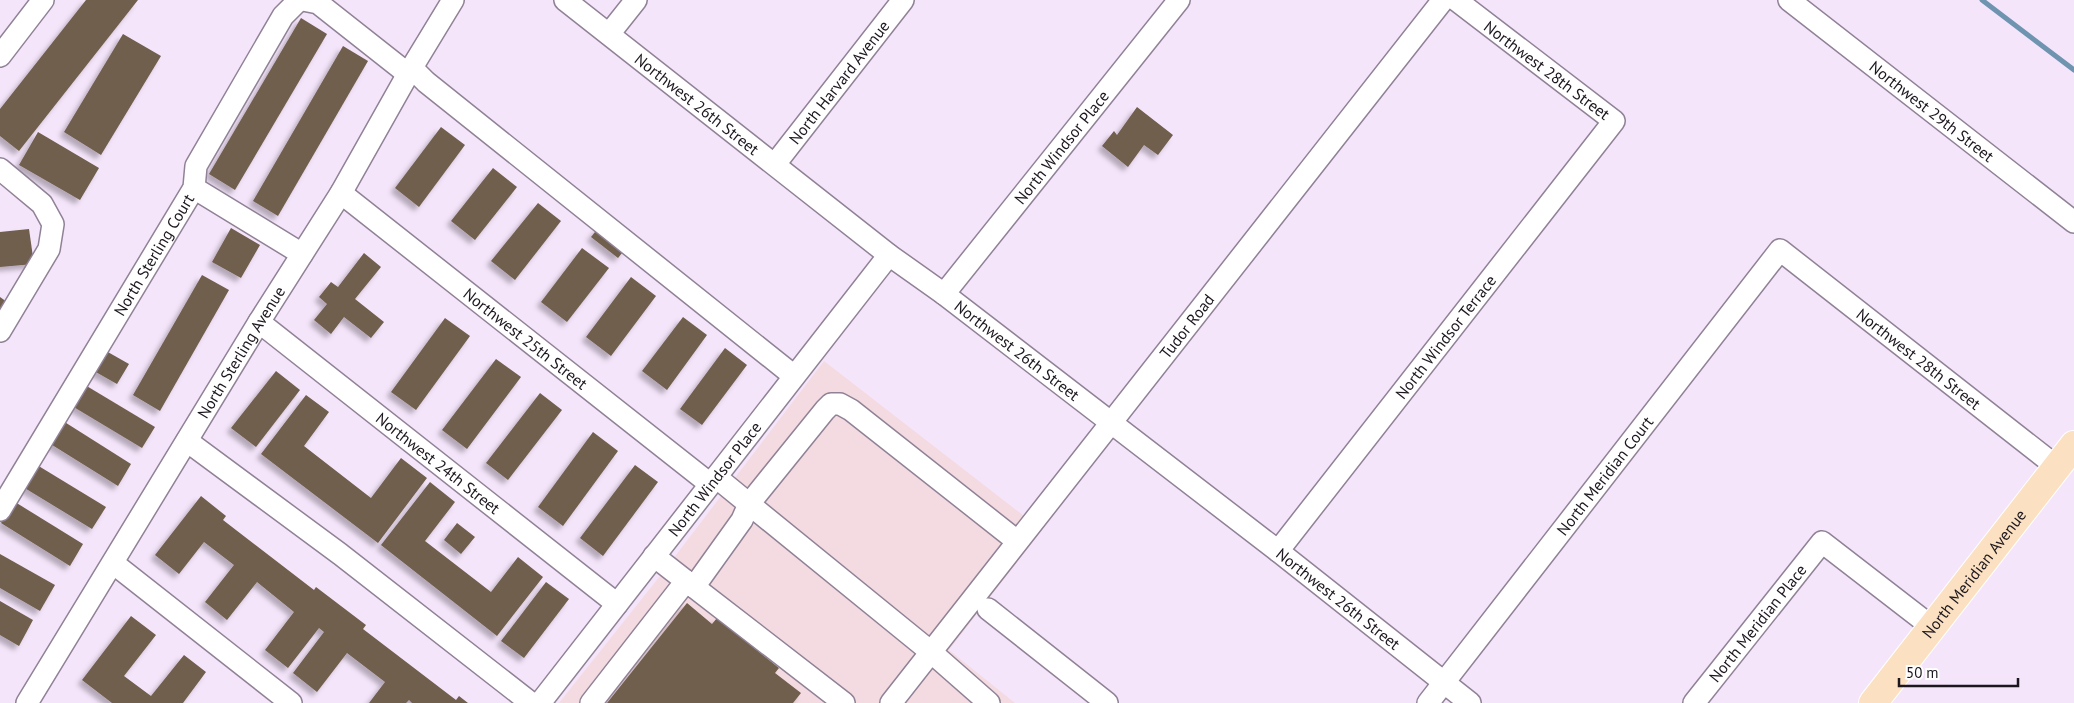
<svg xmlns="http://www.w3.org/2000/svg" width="2074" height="703" font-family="'PT Sans',sans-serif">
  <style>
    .commercial { fill: #f4dae1 }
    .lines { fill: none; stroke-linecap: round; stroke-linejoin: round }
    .stream { stroke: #6f94b0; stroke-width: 5 }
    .building { fill: #6f5e4d; filter: url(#shadow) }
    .minor-casing { stroke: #908296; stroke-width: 24 }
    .major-casing { stroke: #fff; stroke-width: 30 }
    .minor { stroke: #fff; stroke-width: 21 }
    .major { stroke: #fbe1c1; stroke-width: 28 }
    .labels { text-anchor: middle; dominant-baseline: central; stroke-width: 5; stroke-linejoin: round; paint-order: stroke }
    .street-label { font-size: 16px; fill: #1c171e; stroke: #fff }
  </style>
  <defs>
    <filter id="shadow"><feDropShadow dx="-4.5" dy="4.5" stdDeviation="2.5" flood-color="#0004"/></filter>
  </defs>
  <rect width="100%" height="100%" fill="#f5e5fb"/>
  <!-- commercial -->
  <path class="commercial" d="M824,361L1042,530L949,650L1015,703H559L660,576Z"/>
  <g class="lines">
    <!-- stream -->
    <path class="stream" d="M1982,0L2074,70"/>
  </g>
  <!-- building -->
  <g class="building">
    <path d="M86,0H138L19,151L0,136V109Z"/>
    <path d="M301,18L327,34L235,190L209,174Z"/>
    <path d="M123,34L161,56L101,155L64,132Z"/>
    <path d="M343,46L368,61L278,216L253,201Z"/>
    <path d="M1137,107L1173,135L1158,155L1144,145L1128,167L1102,146L1114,131L1117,135Z"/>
    <path d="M441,127L465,145L419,207L395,188Z"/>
    <path d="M38,132L99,168L80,200L19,165Z"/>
    <path d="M493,168L517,187L475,240L451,221Z"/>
    <path d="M538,203L561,221L515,280L491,261Z"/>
    <path d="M599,227L626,248L618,258L591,237Z"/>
    <path d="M231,228L260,245L241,278L212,262Z"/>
    <path d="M29,229L34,264L0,267V232Z"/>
    <path d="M582,248L609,268L567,322L541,302Z"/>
    <path d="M364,253L381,267L355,299L384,322L371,338L344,317L331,334L314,320L327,304L319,297L331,282L338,287Z"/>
    <path d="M202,275L229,290L160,411L133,395Z"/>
    <path d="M631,277L656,296L611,356L586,337Z"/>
    <path d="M0,297L7,302L0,312Z"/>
    <path d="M683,317L707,335L667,390L642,371Z"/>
    <path d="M445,318L470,336L416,410L391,392Z"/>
    <path d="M725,348L747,365L702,425L680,409Z"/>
    <path d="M106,351L129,364L117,384L94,371Z"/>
    <path d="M496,359L521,377L467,449L442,430Z"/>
    <path d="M276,371L300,390L256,447L231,428Z"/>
    <path d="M85,385L155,427L142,448L72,406Z"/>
    <path d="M540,393L562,410L508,480L486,463Z"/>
    <path d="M306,395L329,412L304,446L371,498L401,458L427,478L378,543L261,454Z"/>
    <path d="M63,421L131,464L118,486L49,443Z"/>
    <path d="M593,432L618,451L563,526L538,507Z"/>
    <path d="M37,465L106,507L92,529L23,487Z"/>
    <path d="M635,465L658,482L603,556L580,538Z"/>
    <path d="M430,482L455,502L425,541L491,592L518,557L543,577L497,636L381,545Z"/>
    <path d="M201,496L226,516L223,520L314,590L316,587L366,625L363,629L456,700L459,696L468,703H412L409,700L406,703H369L385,682L347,653L317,692L293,673L324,632L319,628L288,668L265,650L294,612L257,582L227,620L205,602L234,565L204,542L179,574L155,555Z"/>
    <path d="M15,502L83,544L70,566L1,523Z"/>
    <path d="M457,523L475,537L461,554L444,540Z"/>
    <path d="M0,554L55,585L40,611L0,588Z"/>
    <path d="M546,582L569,599L524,658L501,641Z"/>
    <path d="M0,601L33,620L19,646L0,635Z"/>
    <path d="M687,603L712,624L717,618L779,668L775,673L801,693L793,703H607Z"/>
    <path d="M131,616L156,635L124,676L151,696L184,655L206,672L183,703H112L82,680Z"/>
  </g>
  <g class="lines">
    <defs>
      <g id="minor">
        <path d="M303,0L318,3L408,74"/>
        <path id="s1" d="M565,0L889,255L944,294L1278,551L1470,703"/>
        <path id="s2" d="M1789,0L2074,222"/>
        <path d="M609,34L636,0"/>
        <path d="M0,56L43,0"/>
        <path d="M412,68L426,82L794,376"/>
        <path id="s3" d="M775,164L903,0"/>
        <path d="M0,169L42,204L53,224L49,249L0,331"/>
        <path d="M194,188L302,254"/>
        <path id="s4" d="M341,193L710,484"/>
        <path id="s5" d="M944,294L1179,0"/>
        <path id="s6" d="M259,322L617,604"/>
        <path d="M187,441L340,554L531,703"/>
        <path id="s7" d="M0,510L194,188L196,166L283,16L299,0"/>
        <path id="s8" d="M1278,551L1614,121L1456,0"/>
        <path d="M113,563L291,703"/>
        <path d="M686,581L694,587L742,520L749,504L716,477"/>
        <path d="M694,587L844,703"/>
        <path d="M988,609L1107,703"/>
        <path id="s9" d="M27,703L259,322L341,193L408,74L453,0"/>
        <path id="s10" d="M540,703L889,255"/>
        <path d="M591,703L686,581L654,556"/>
        <path id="s11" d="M891,703L1443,0"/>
        <path d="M989,703L931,652L749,504L825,410L831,404H840L851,410L1017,541"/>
        <path id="s12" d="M1428,703L1780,250L2057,467"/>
        <path id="s13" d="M1694,703L1822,542L1932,627"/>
      </g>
      <g id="major">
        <path id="s14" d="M1873,703L2074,445"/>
      </g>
    </defs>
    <!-- minor casing -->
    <use href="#minor" class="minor-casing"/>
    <!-- major casing -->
    <use href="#major" class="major-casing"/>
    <!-- minor -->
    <use href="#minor" class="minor"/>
    <!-- major -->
    <use href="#major" class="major"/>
  </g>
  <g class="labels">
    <!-- street labels -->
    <g class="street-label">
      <text transform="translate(1547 70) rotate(37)">Northwest 28th Street</text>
      <text stroke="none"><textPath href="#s3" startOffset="104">North Harvard Avenue</textPath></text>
      <text stroke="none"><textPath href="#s1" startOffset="168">Northwest 26th Street</textPath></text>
      <text stroke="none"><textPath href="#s2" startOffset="181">Northwest 29th Street</textPath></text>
      <text stroke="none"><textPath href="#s5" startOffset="188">North Windsor Place</textPath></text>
      <text stroke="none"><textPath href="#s7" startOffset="298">North Sterling Court</textPath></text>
      <text stroke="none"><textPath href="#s11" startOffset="479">Tudor Road</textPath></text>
      <text stroke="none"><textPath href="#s8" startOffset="272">North Windsor Terrace</textPath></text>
      <text stroke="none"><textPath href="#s4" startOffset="235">Northwest 25th Street</textPath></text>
      <text stroke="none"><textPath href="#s1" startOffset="572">Northwest 26th Street</textPath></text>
      <text stroke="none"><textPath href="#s9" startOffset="411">North Sterling Avenue</textPath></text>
      <text stroke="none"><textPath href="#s12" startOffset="750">Northwest 28th Street</textPath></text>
      <text stroke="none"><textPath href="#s6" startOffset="228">Northwest 24th Street</textPath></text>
      <text stroke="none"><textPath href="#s12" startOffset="288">North Meridian Court</textPath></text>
      <text stroke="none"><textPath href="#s10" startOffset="284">North Windsor Place</textPath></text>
      <text stroke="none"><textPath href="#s14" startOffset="164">North Meridian Avenue</textPath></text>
      <text stroke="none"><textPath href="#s1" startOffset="978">Northwest 26th Street</textPath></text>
      <text stroke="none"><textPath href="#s13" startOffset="102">North Meridian Place</textPath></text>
    </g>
  </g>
  <!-- scale -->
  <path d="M1899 678v8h119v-8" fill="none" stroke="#1c171e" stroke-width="2.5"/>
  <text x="1906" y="678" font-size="15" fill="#1c171e" stroke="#ffffff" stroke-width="4" paint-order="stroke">50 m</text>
</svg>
